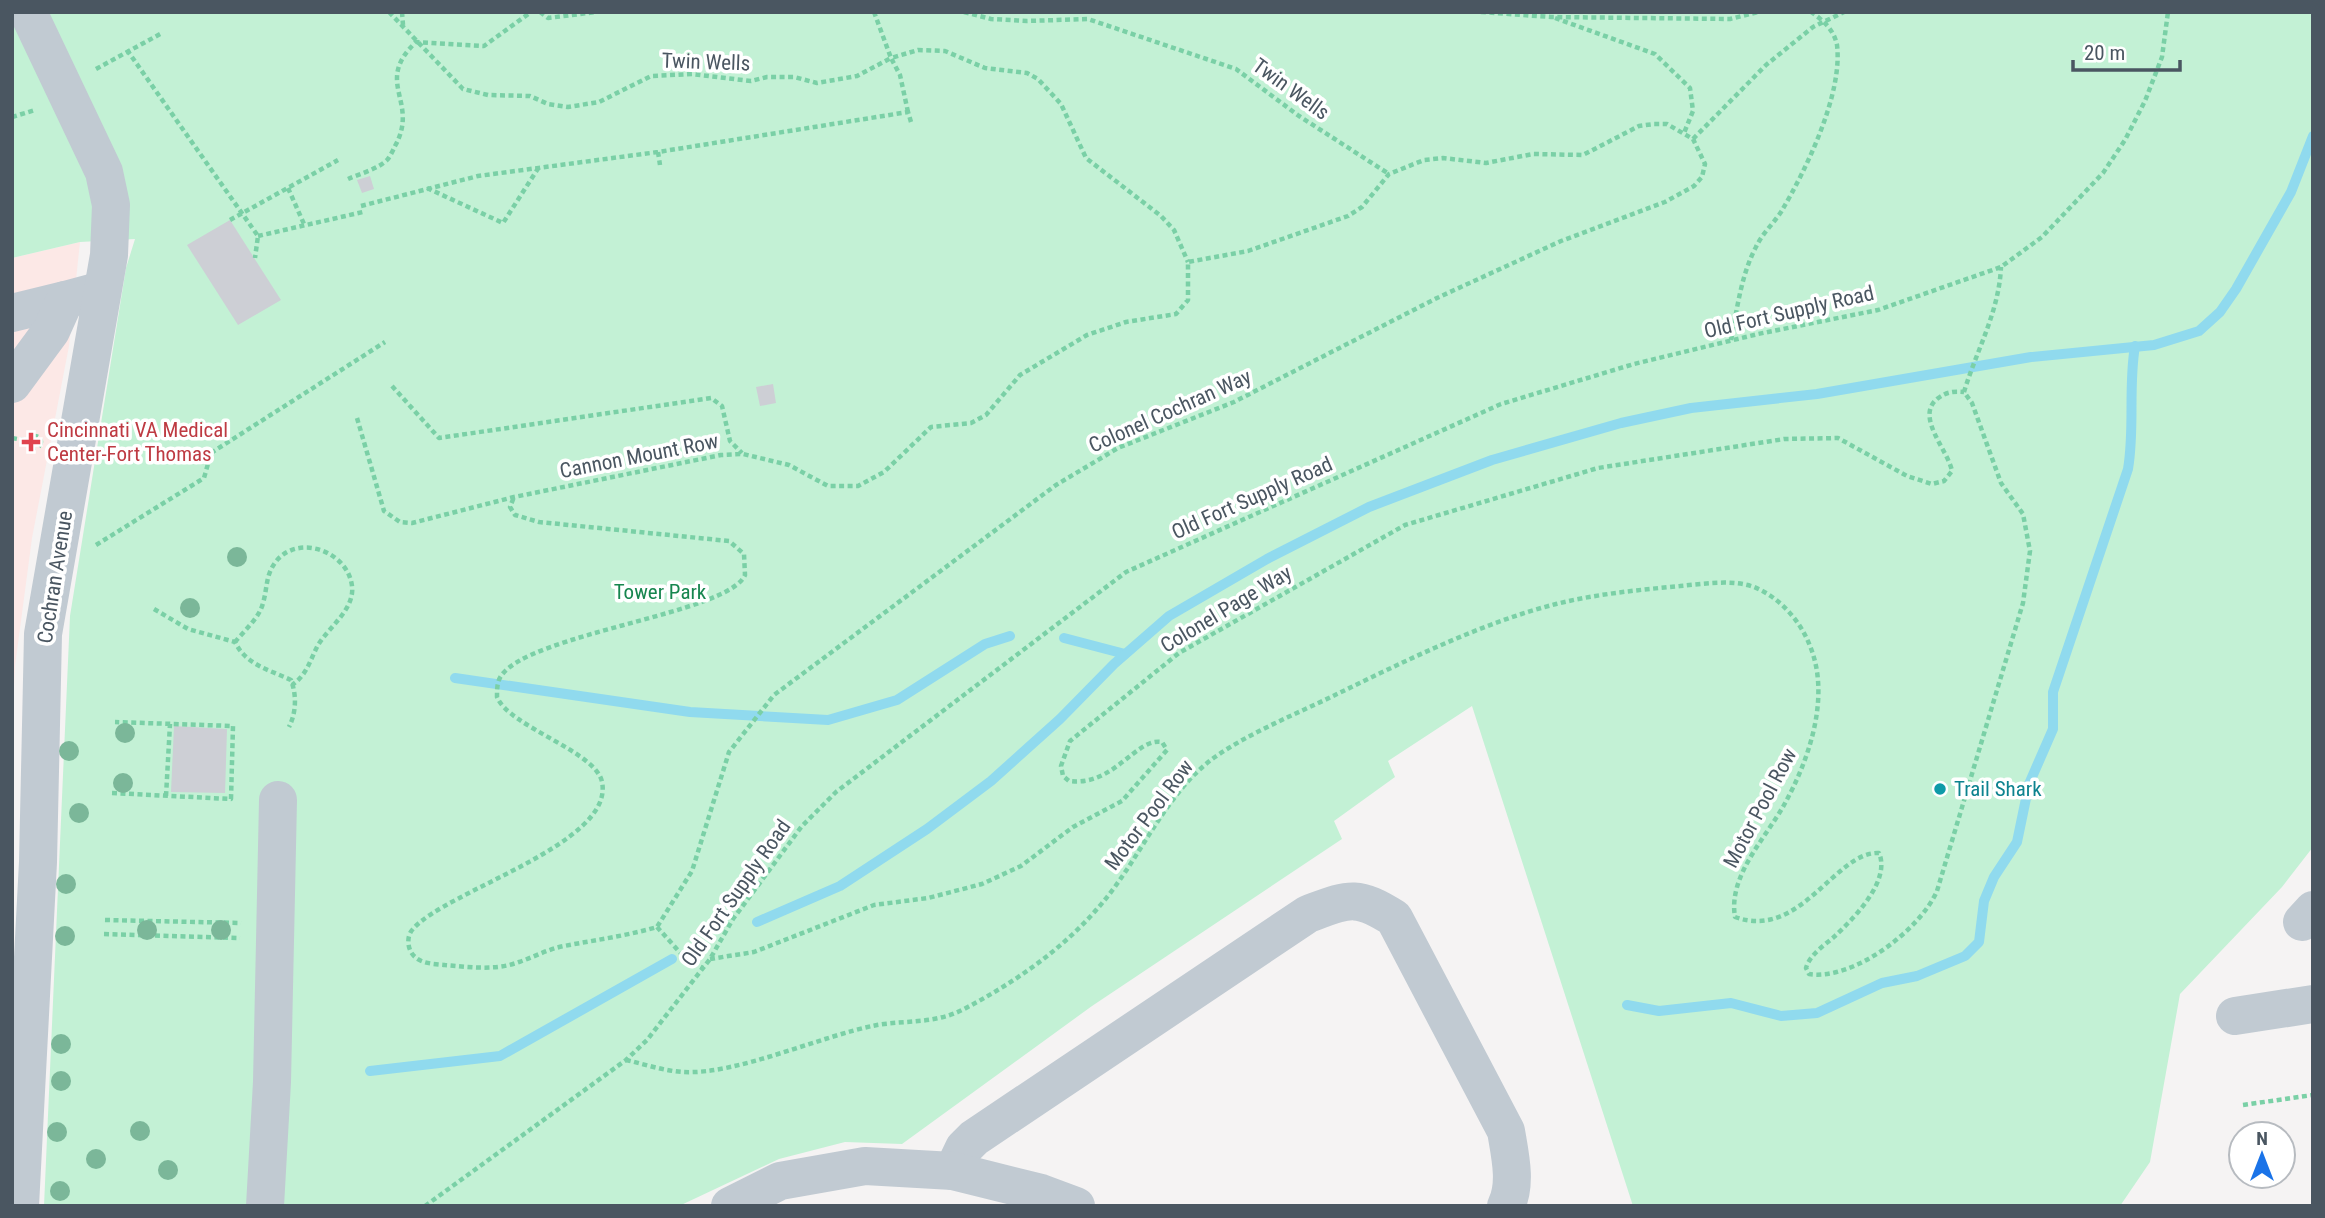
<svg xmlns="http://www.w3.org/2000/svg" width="2325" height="1218" font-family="'Roboto Condensed',sans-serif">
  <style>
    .medical { fill: #fce8e6 }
    .green { fill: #c3f1d5 }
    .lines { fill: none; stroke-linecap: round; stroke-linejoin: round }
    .stream { stroke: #90daee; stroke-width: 10 }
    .building { fill: #cdcfd5 }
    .path { stroke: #7ad0a6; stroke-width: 4.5; stroke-dasharray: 5 3.5; stroke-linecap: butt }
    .minor { stroke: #c1cad2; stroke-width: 38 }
    .tree { fill: #7bb799 }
    .health-dot { fill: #e0444e; stroke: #fff; stroke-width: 2.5 }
    .culture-dot { fill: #0f9aa8; stroke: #fff; stroke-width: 2.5 }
    .labels { text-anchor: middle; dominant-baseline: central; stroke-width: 7; stroke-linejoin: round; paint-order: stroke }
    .street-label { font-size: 21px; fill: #4a5661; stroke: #fff }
    .health-label { font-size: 21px; fill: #be3a42; stroke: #fff; text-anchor: start }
    .park-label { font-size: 21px; fill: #17864f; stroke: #fff }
    .culture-label { font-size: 21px; fill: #0d838f; stroke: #fff; text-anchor: start }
  </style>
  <rect width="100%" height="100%" fill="#f5f3f3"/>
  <!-- medical -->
  <path class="medical" d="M80,242L69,346L32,538L15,666L12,729V258Z"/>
  <!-- green -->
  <path class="green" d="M12,12H2313V847L2282,887L2180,994L2150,1162L2120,1206H1633L1472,706L1388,761L1395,777L1334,821L1342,839L1092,1006L902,1144L845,1142L779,1159L679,1206H44L70,616L126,268L135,239L80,242L12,258Z"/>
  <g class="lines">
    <!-- stream -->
    <g class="stream">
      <path d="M1064,638L1125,654"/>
      <path d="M455,678L690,712L828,720L897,700L985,644L1010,636"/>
      <path d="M757,922L840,886L927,829L991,781L1060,719L1114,664L1169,616L1267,559L1369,507L1492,460L1621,423L1691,408L1817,394L2031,357L2154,345L2199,331L2220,312L2236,289L2291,192L2313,136"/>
      <path d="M1627,1005L1659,1011L1731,1003L1781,1016L1817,1013L1882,983L1917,976L1965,956L1979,942L1984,901L1994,877L2017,842L2029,784L2053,729V692L2128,469C2135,428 2128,387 2135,346"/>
      <path d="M370,1071L500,1056L672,959"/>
    </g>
  </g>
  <!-- building -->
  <g class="building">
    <path d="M370,176L374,189L362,193L357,180Z"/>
    <path d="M230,220L281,300L238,325L187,245Z"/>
    <path d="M773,384L776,403L760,406L756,387Z"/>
    <path d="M174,726L227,729L225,793L171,792Z"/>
  </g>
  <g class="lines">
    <!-- path -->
    <g class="path">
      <path d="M389,12L463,89L488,95L530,96L548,104L568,107L599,102L651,76L692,74L751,81L767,77H794L817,83L857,76L891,58L874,12"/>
      <path d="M402,12L403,25"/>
      <path d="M540,12L548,18L596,12"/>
      <path d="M964,12L991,19L1027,21L1088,19L1236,69L1299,116L1389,174"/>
      <path d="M1481,12L1551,17L1730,19L1758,12"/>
      <path d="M1555,18L1655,54L1690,88L1693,111L1684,133"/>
      <path d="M127,50L258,236L255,258"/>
      <path d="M96,69L162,33"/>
      <path d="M908,112L900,75L891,58L918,50L945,51L985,68L1027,73L1038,79L1061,104L1086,158L1161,216L1174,230L1188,262"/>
      <path d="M12,117L35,110"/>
      <path d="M1693,139L1766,65L1813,27L1844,12"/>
      <path d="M658,152L660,165"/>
      <path d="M348,179C359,174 378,169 387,160C390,157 393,150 395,146C420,101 373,83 416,42L484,46L531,12"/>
      <path d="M288,188L304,224"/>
      <path d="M427,188L503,223L539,167"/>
      <path d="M361,206L478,176L658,152L908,112L911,122"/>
      <path d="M230,220L338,160"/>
      <path d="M258,236L363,212"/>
      <path d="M1731,340C1737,310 1741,275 1756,247C1762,234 1773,224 1781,212C1806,170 1843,94 1837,45C1834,30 1823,20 1811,12"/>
      <path d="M392,386L439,438L711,398L722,406L730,441L742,453"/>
      <path d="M357,418L384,511L400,522L412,523L514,497L721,455L743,454L789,465L828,486H858L884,472L931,427L971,423L986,415L1020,375L1087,335L1126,322L1176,314L1188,300V262L1248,251L1348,216L1362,207L1389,174L1424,160L1443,158L1486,163L1533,154L1583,155L1639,126L1654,124H1667L1693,139L1705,164L1702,177L1694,186L1665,202L1561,241L1437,298L1234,402L1118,448L1056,485L774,695L729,752L692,871L657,927C626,936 595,940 564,946C548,949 534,957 519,962C495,971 470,967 445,965C436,964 422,964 415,957C407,950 406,936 413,929C445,891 615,844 602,782C596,751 509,727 497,697C497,689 497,682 501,676C530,633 728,614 745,575L744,554L729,541L539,522L515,515L510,507L514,497"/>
      <circle cx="35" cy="442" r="6"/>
      <path d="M12,438L29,441"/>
      <path d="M96,545L204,478L211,453L385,342"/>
      <path d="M154,609L188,629L235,642C246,665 270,670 291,680C297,696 296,713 289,727"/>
      <path d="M235,642C244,631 260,617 263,603C268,586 265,574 278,559C302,534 348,553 352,586C355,609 329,627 318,645C310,660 307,675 292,685"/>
      <path d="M112,793L231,799L233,726L115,722"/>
      <path d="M166,796L170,724"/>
      <path d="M105,920L241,923"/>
      <path d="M657,927L685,958L703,968"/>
      <path d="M104,934L240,938"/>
      <path d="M710,959L754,952L874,905L928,898L982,884L1021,866L1073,827L1122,801L1167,750L1162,742C1136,737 1114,787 1069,781L1063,776L1061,766L1070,741L1179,653L1405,525L1598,468L1784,439L1838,438L1907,476L1932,484L1944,481L1952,471C1948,450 1915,417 1937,399C1946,392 1953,391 1964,392"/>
      <path d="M626,1060C644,1064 664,1071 683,1072C737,1075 820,1036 877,1025C908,1020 937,1024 966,1008C1017,981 1066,947 1103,902C1141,857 1166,792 1215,757C1251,732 1294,715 1333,696C1403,662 1481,623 1556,604C1596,594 1638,590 1680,586C1703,584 1732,579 1754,587C1779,597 1800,620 1810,646C1831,697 1809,760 1784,805C1765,839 1728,876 1735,917C1801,941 1835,851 1879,853C1891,881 1854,918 1835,936C1825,945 1810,954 1806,968L1809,974C1853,981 1920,930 1937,891L2023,603L2030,551L2023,514L2001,483L1972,403L1964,392C1977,349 1999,312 2001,267"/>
      <path d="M2243,1105L2313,1095"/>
      <path d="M425,1206L626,1060L647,1040L710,959L733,919L802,826L836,792L1126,572L1501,404L1634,364L1758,334L1878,310L2001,267L2042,237L2103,173L2125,140L2145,101L2162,57L2168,12"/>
    </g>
    <!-- minor -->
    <g class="minor">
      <path d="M12,313L65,300"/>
      <path d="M12,384L51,331L65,300L102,290"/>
      <path d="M2302,922L2313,910"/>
      <path d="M2235,1016L2313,1004"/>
      <path d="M953,1171L964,1148L974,1138L1308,914C1349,899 1356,894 1394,918L1506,1131C1510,1155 1517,1184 1506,1206"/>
      <path d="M20,1206L38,862L43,634L109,255L111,205L104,172L28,12"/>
      <path d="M265,1206L272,1082L278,800"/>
      <path d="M730,1206L780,1181L865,1166L953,1171L1041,1193L1076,1206"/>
    </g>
  </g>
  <!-- trees -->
  <g class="tree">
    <circle cx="237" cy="557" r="10"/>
    <circle cx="190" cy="608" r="10"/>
    <circle cx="125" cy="733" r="10"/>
    <circle cx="69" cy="751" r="10"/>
    <circle cx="123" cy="783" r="10"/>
    <circle cx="79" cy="813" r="10"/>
    <circle cx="66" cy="884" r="10"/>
    <circle cx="147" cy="930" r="10"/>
    <circle cx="221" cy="930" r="10"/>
    <circle cx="65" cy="936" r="10"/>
    <circle cx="61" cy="1044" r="10"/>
    <circle cx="61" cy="1081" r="10"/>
    <circle cx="140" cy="1131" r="10"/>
    <circle cx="57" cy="1132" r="10"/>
    <circle cx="96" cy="1159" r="10"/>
    <circle cx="168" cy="1170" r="10"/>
    <circle cx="60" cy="1191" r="10"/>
  </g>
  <!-- markers -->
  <path class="health-dot" d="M27.5 431.5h7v7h7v7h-7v7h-7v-7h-7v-7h7z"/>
  <circle class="culture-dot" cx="1940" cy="789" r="7"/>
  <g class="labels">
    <!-- street labels -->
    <g class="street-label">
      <text transform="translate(706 62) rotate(2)">Twin Wells</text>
      <text transform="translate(1291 89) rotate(36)">Twin Wells</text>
      <text transform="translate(1789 312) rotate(-13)">Old Fort Supply Road</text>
      <text transform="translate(1170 411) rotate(-24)">Colonel Cochran Way</text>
      <text transform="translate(639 456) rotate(-11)">Cannon Mount Row</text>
      <text transform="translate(1252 498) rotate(-24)">Old Fort Supply Road</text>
      <text transform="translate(55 577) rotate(-81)">Cochran Avenue</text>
      <text transform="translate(1226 609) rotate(-31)">Colonel Page Way</text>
      <text transform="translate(1760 808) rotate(-62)">Motor Pool Row</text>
      <text transform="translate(1149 815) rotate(-53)">Motor Pool Row</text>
      <text transform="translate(736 893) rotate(-55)">Old Fort Supply Road</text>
    </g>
    <!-- health labels -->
    <g class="health-label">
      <text x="47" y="430">Cincinnati VA Medical<tspan x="47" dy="24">Center-Fort Thomas</tspan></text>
    </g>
    <!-- park labels -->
    <g class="park-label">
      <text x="660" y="592">Tower Park</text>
    </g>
    <!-- culture labels -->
    <g class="culture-label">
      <text x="1954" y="789">Trail Shark</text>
    </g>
  </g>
  <!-- border -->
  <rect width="2325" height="1218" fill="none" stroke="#4a5661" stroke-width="28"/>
  <!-- north arrow -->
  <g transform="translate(2262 1155)"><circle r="33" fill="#ffffff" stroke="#b7bbc0" stroke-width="2"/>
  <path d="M0-5L12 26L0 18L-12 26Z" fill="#1a73e8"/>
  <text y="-10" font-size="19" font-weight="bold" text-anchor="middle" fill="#4a5661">N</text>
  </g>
  <!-- scale -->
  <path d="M2073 60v10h107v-10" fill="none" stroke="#4a5661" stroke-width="3.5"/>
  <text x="2084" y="60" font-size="21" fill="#4a5661" stroke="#ffffff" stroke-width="5" paint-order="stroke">20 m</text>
</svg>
